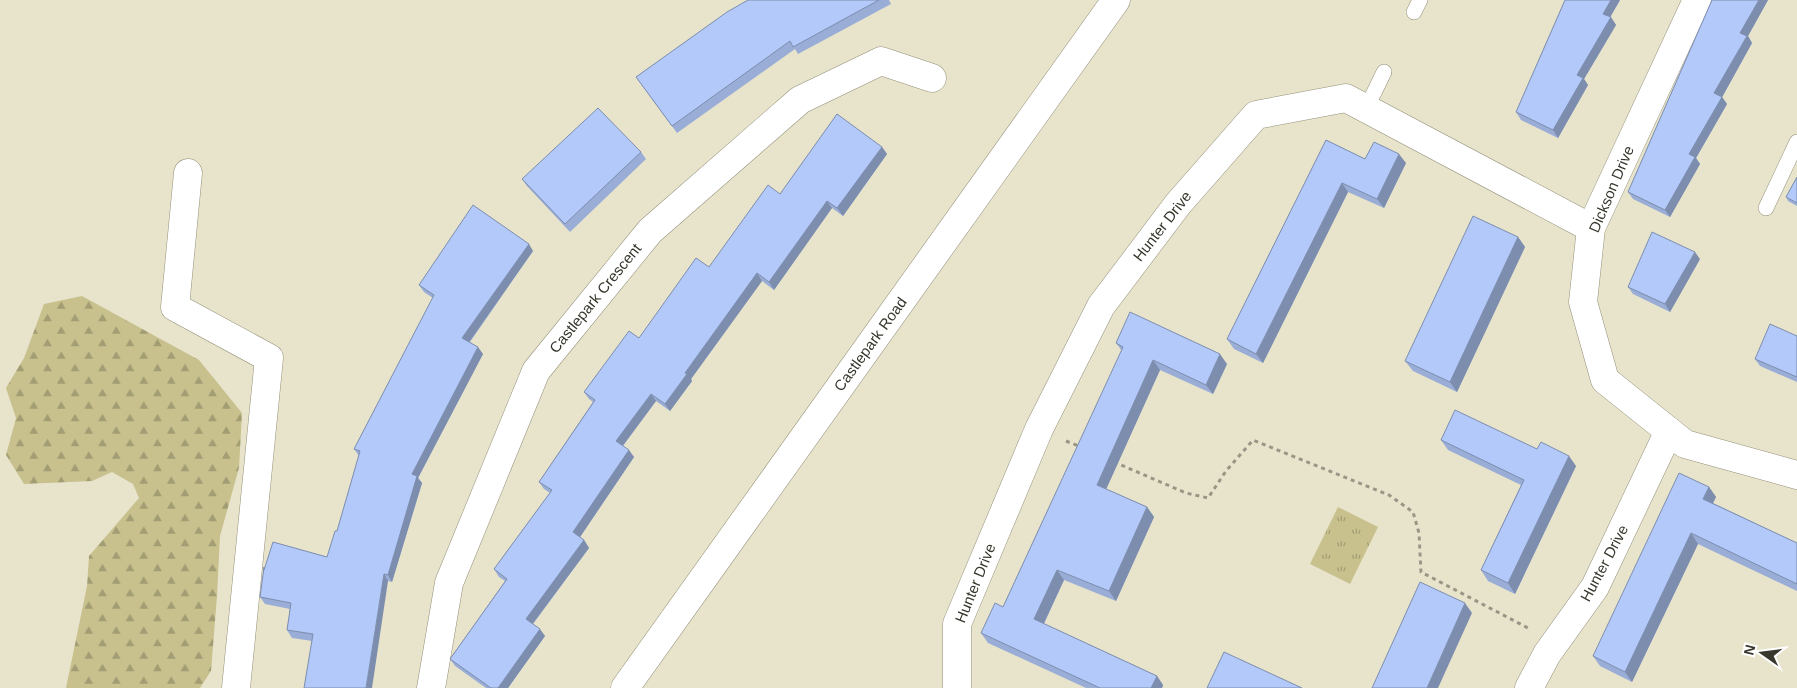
<svg xmlns="http://www.w3.org/2000/svg" width="1797" height="688" font-family="Arial,sans-serif">
  <style>
    .grass { fill: url(#grass-tufts) }
    .forest { fill: url(#forest-firs) }
    .lines { fill: none; stroke-linecap: round; stroke-linejoin: round }
    .service-casing { stroke: #94907a; stroke-width: 16 }
    .minor-casing { stroke: #94907a; stroke-width: 29 }
    .path { stroke: #999685; stroke-width: 3; stroke-dasharray: 4 4; stroke-linecap: butt }
    .service { stroke: #fff; stroke-width: 15 }
    .minor { stroke: #fff; stroke-width: 28 }
    .wall { fill: #99add6 }
    .shaded-wall { fill: #7d8dae }
    .building { fill: #b2c9f9; stroke: #7d8dae }
    .labels { text-anchor: middle; dominant-baseline: central; stroke-width: 4.5; stroke-linejoin: round; paint-order: stroke }
    .street-label { font-size: 15px; fill: #38372d; stroke: #fff }
  </style>
  <defs>
    <pattern id="grass-tufts" width="24" height="20" patternUnits="userSpaceOnUse" patternTransform="scale(1.25)"><rect width="24" height="20" fill="#c8c08d"/><path d="M3 7l-1-3M5 7V3M7 7l1-3M15 17l-1-3M17 17v-4M19 17l1-3" fill="none" stroke="#a39d74"/></pattern>
    <pattern id="forest-firs" width="22" height="20" patternUnits="userSpaceOnUse" patternTransform="scale(1.25)"><rect width="22" height="20" fill="#c8c08d"/><path d="M5 1l3.5 6h-7zM16 11l3.5 6h-7z" fill="#a39d74"/></pattern>
  </defs>
  <rect width="100%" height="100%" fill="#e8e4cc"/>
  <!-- grass -->
  <path class="grass" d="M1338,507L1378,527L1350,584L1310,564Z"/>
  <!-- forest -->
  <path class="forest" d="M82,296L199,360L242,413L239,468L220,536L217,596L211,671L200,688H66L87,586L89,556L139,498L133,484L112,472L92,481L24,484L6,455L16,418L6,388L24,358L44,304Z"/>
  <g class="lines">
    <defs>
      <g id="service">
        <path d="M1414,12L1420,0"/>
        <path d="M1366,109L1384,72"/>
        <path d="M1766,208L1797,142"/>
      </g>
      <g id="minor">
        <path d="M1697,0L1591,228L1583,302L1605,380L1685,444L1797,475"/>
        <path d="M188,173L175,307L269,358L236,688"/>
        <path d="M431,688L449,583L536,371L650,231L800,100L881,61L932,78"/>
        <path d="M625,688L1116,0"/>
        <path d="M957,688V624L1039,429L1101,306L1178,204L1256,115L1346,98L1591,228"/>
        <path d="M1529,688L1547,654L1595,587L1669,431"/>
      </g>
    </defs>
    <!-- service casing -->
    <use href="#service" class="service-casing"/>
    <!-- minor casing -->
    <use href="#minor" class="minor-casing"/>
    <!-- path -->
    <g class="path">
      <path d="M1066,441L1081,447"/>
      <path d="M1114,462L1186,493L1208,498L1226,471L1253,440L1389,495L1413,512L1419,533L1421,572L1528,628"/>
    </g>
    <!-- service -->
    <use href="#service" class="service"/>
    <!-- minor -->
    <use href="#minor" class="minor"/>
  </g>
  <!-- wall -->
  <g class="wall">
    <path d="M748,0H889L891,4L798,54L795,49L677,133L636,77Z"/>
    <path d="M1565,0H1620L1610,17L1616,25L1584,79L1588,85L1558,138L1521,120L1516,112Z"/>
    <path d="M1712,0H1768L1748,36L1752,43L1722,97L1727,104L1696,158L1700,164L1670,217L1633,199L1628,192Z"/>
    <path d="M1326,140L1365,159L1406,163L1384,208L1348,192L1263,363L1234,349L1227,339Z"/>
    <path d="M882,147L887,154L843,216L832,208L774,290L762,281L691,379L692,381L670,411L656,401L623,446L634,457L580,537L584,540L589,548L533,624L545,636L508,688H486L455,666L450,659L505,581L499,577L494,569L550,493L544,489L539,482L593,402L589,399L584,392L639,338L780,194Z"/>
    <path d="M641,152L646,159L570,232L527,186L522,179Z"/>
    <path d="M1797,177V206L1788,201L1786,197Z"/>
    <path d="M1518,237L1525,247L1457,392L1413,371L1405,361Z"/>
    <path d="M533,251L470,342L483,354L418,478L422,483L392,582L388,581L312,641L292,638L287,630L290,609L265,604L260,597L264,567L265,568L327,557L337,531L359,456L354,449L433,298L424,292L419,285Z"/>
    <path d="M1700,259L1670,312L1633,294L1628,287Z"/>
    <path d="M1797,336V382L1760,366L1755,359Z"/>
    <path d="M1116,343L1227,364L1213,394L1160,370L1106,489L1147,507L1154,517L1116,601L1064,580L1044,624L1157,676L1163,685L1162,688H1086L988,643L981,633L1003,607L1122,351Z"/>
    <path d="M1441,440L1537,449L1576,466L1515,594L1488,581L1481,570L1521,485L1448,450Z"/>
    <path d="M1709,487L1716,497L1713,503L1797,543V591L1698,544L1632,682L1600,666L1593,656Z"/>
  </g>
  <!-- shaded-wall -->
  <g class="shaded-wall">
    <path d="M1611,0H1620L1608,21L1603,14Z"/>
    <path d="M1759,0H1768L1748,36L1752,43L1720,101L1714,93L1740,33Z"/>
    <path d="M1611,17L1616,25L1584,79L1588,85L1558,138L1553,130L1577,75Z"/>
    <path d="M1722,97L1727,104L1696,158L1700,164L1670,217L1665,210L1689,154Z"/>
    <path d="M882,147L887,154L843,216L837,208Z"/>
    <path d="M1399,154L1406,163L1384,208L1377,199Z"/>
    <path d="M1342,183L1348,192L1263,363L1256,354Z"/>
    <path d="M827,201L832,208L774,290L769,282Z"/>
    <path d="M1518,237L1525,247L1457,392L1450,382Z"/>
    <path d="M529,244L533,251L467,345L462,338Z"/>
    <path d="M1695,252L1700,259L1670,312L1665,304Z"/>
    <path d="M757,273L762,281L691,379L692,381L670,411L665,404L685,373Z"/>
    <path d="M478,347L483,354L418,478L422,483L392,582L388,575L412,474Z"/>
    <path d="M1220,354L1227,364L1213,394L1206,385Z"/>
    <path d="M1153,360L1160,370L1104,494L1097,485Z"/>
    <path d="M651,394L656,401L621,448L616,441Z"/>
    <path d="M629,450L634,457L578,540L573,532Z"/>
    <path d="M1569,456L1576,466L1515,594L1508,583Z"/>
    <path d="M1709,487L1716,497L1710,509L1703,499Z"/>
    <path d="M1147,507L1154,517L1116,601L1109,591Z"/>
    <path d="M1691,533L1698,544L1632,682L1625,672Z"/>
    <path d="M584,540L589,548L531,626L526,619Z"/>
    <path d="M1057,570L1064,580L1041,629L1034,619Z"/>
    <path d="M384,574L388,581L372,688H366Z"/>
    <path d="M1465,603L1472,613L1438,688H1427Z"/>
    <path d="M540,629L545,636L508,688H498Z"/>
    <path d="M1157,676L1163,685L1162,688H1151Z"/>
  </g>
  <!-- building -->
  <g class="building">
    <path d="M748,0H879L793,47L790,41L672,126L636,77L727,12Z"/>
    <path d="M1565,0H1611L1603,14L1611,17L1577,75L1583,78L1553,130L1516,112Z"/>
    <path d="M1712,0H1759L1740,33L1747,36L1714,93L1722,97L1689,154L1695,157L1665,210L1628,192Z"/>
    <path d="M598,108L641,152L565,224L522,179Z"/>
    <path d="M837,114L882,147L837,208L827,201L769,282L757,273L685,373L687,374L665,404L651,394L616,441L629,450L573,532L584,540L526,619L540,629L498,688H491L450,659L507,579L494,569L552,490L539,482L595,400L584,392L629,331L639,338L696,258L709,267L768,185L780,194Z"/>
    <path d="M1326,140L1365,159L1374,142L1399,154L1377,199L1342,183L1256,354L1227,339Z"/>
    <path d="M1797,177V203L1786,197Z"/>
    <path d="M473,205L529,244L462,338L478,347L412,474L417,476L388,575L384,574L366,688H304L313,634L287,630L291,603L260,597L264,567V570L273,542L327,557L335,531H337L360,451L354,449L434,295L419,285Z"/>
    <path d="M1473,216L1518,237L1450,382L1405,361Z"/>
    <path d="M1652,232L1695,252L1665,304L1628,287Z"/>
    <path d="M1130,312L1220,354L1206,385L1153,360L1097,485L1147,507L1109,591L1057,570L1034,619L1157,676L1151,688H1100L981,633L995,603L1003,607L1123,347L1116,343Z"/>
    <path d="M1770,324L1797,336V377L1755,359Z"/>
    <path d="M1455,410L1537,449L1541,442L1569,456L1508,583L1481,570L1524,480L1441,440Z"/>
    <path d="M1679,473L1709,487L1703,499L1797,543V584L1691,533L1625,672L1593,656Z"/>
    <path d="M1420,582L1465,603L1427,688H1372Z"/>
    <path d="M1224,652L1302,688H1207Z"/>
  </g>
  <g class="labels">
    <!-- street labels -->
    <g class="street-label">
      <text transform="translate(1611 189) rotate(-67)">Dickson Drive</text>
      <text transform="translate(1162 226) rotate(-52)">Hunter Drive</text>
      <text transform="translate(595 298) rotate(-51)">Castlepark Crescent</text>
      <text transform="translate(870 344) rotate(-54)">Castlepark Road</text>
      <text transform="translate(1604 563) rotate(-62)">Hunter Drive</text>
      <text transform="translate(975 583) rotate(-68)">Hunter Drive</text>
    </g>
  </g>
  <!-- north arrow -->
  <g transform="translate(1762 653) rotate(284)" stroke="#ffffff" stroke-width="4" paint-order="stroke">
  <path d="M0-4L9 19L0 12L-9 19Z" fill="#38372d"/>
  <text y="-8" font-size="14" font-weight="bold" text-anchor="middle" fill="#38372d">N</text>
  </g>
</svg>
